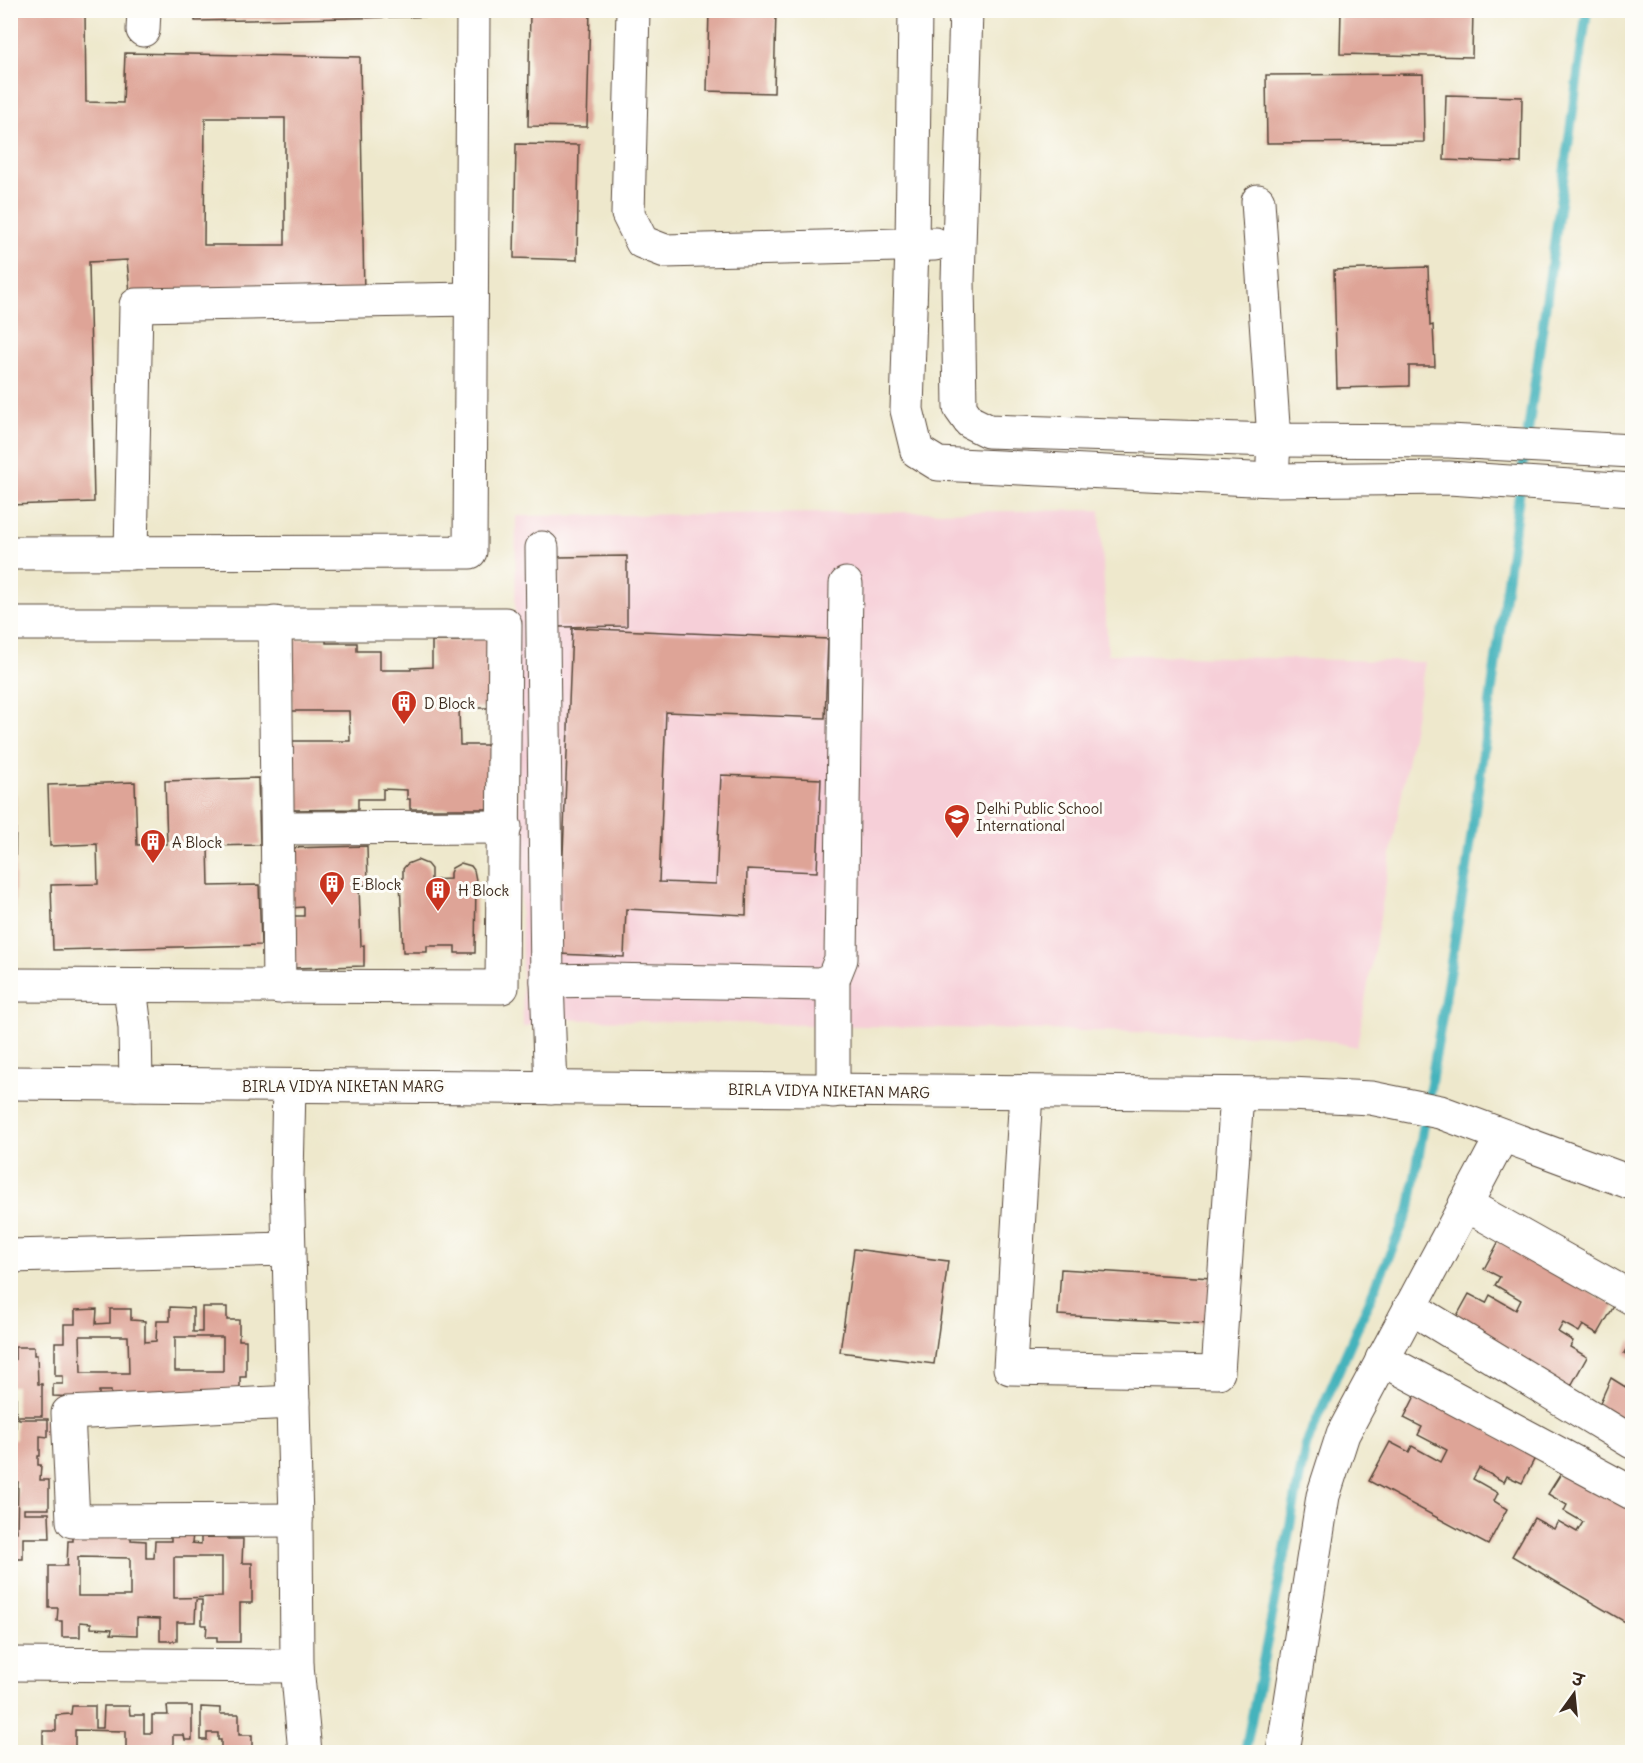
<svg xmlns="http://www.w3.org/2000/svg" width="1643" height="1763" font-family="Delius,'Playpen Sans Deva',sans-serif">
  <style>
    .built { fill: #f6cfd8 }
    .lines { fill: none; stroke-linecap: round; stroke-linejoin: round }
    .stream { stroke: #44b3bc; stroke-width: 10 }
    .building { fill: #dea497; fill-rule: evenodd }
    .minor-casing { stroke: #564638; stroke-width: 35 }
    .minor { stroke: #fff; stroke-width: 33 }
    .labels { text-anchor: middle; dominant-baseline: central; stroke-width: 6; stroke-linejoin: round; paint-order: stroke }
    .poi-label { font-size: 15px; fill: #3b2a1e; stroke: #fdfcf7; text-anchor: start }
    .street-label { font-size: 15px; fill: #3b2a1e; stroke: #fdfcf7 }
  </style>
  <rect width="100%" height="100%" fill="#fdfcf7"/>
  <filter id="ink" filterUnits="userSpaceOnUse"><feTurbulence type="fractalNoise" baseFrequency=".0167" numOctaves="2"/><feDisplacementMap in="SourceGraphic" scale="12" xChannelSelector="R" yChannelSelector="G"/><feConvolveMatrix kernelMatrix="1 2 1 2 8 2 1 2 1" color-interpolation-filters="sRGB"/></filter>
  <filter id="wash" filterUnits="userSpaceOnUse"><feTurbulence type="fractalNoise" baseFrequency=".008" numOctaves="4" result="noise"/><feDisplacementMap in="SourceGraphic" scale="24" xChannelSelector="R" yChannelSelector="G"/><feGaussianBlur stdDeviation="1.35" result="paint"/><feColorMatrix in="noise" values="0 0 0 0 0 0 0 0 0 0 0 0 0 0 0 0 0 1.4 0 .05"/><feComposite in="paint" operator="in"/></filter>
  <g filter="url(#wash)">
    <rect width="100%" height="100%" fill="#eee8cc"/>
    <!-- built -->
    <path class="built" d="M1100,510L1108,654L1425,662L1357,1047L1305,1036L549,1019L523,1027L515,619L516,516Z"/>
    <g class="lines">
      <!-- stream -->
      <path class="stream" d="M1245,1752L1306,1445L1410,1208L1467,867L1587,10"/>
    </g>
    <g id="blocks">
      <!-- building -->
      <g class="building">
        <path d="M10,10H85L86,102L123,103L125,53L360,57L364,297L130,293L127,260L89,262L94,502L10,505ZM205,118H285V245H204Z"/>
        <path d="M195,10H450V16L195,21Z"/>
        <path d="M530,10H590L587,127L528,126Z"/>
        <path d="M709,10H776L774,93L707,91Z"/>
        <path d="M1341,10H1473L1472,57L1340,54Z"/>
        <path d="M1423,74L1424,142L1267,143L1266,75Z"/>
        <path d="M1446,95L1522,97L1521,163L1444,160Z"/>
        <path d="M516,144L579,145L577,260L514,258Z"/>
        <path d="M1428,267L1430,326L1433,325L1435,366H1409V386L1337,388L1334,270Z"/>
        <path d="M627,556V626L558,627V557Z"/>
        <path d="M572,628L828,639L825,718L666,712L659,882L716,884L721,775L821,779L817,872L747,869L746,915L626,909L624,957L559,954Z"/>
        <path d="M464,638H494L495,708H459L460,745H495L496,809H410V799H407V790L383,789V799H358V809L292,810L291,741H350L349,711H292L291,639H326V643H357V651H380V670H411V668L432,667V641H464Z"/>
        <path d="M258,778L260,845L208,846L209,886L259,885L261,945L53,950L51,885L98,884L97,844L50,846L48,785L135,782L137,845L167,844L165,781Z"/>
        <path d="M10,794H16L14,972L10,971Z"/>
        <path d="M367,846L368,885H359L361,946L364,945V966L293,968L292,916H304V907L290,908L289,848Z"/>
        <path d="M417,860L427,864L431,869V880L450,879V873L452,868L461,863L471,866L474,870L476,880L475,953H455V946H427V952H403L400,880L403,879V869L407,864Z"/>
        <path d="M1500,1239L1614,1306L1598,1334L1583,1325L1579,1332L1563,1323L1558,1332L1573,1341L1570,1347L1587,1357L1568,1391L1453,1323L1469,1294L1486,1303L1490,1295L1516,1310L1521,1300L1495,1285L1500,1277L1484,1269Z"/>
        <path d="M854,1249L948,1261L934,1364L840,1352Z"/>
        <path d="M1061,1269L1212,1278L1209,1324L1058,1315Z"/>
        <path d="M170,1307L193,1308V1332H202V1307H227V1320H239V1340H246V1377H240V1399L111,1398V1391H99V1398L53,1396V1384H63V1376H55V1342H64V1324H75V1310L97,1309L96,1324L110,1323V1309H131V1320L145,1321V1342L156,1341L157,1321H170ZM80,1336H128L129,1373H81ZM175,1337H223V1371H175Z"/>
        <path d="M1632,1339V1358L1624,1353Z"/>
        <path d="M15,1347H34V1355H37L38,1384H42V1416H18L19,1419H48V1437L40,1436V1456H38V1465H41L40,1480H49V1509H24V1513H49L50,1538H23V1559H10V1531L17,1532L18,1482H10V1439H16V1386H10V1360H15Z"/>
        <path d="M1611,1378L1627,1388L1632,1379V1429L1598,1407Z"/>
        <path d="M1417,1392L1536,1456L1522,1483L1507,1476L1504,1482L1479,1468L1473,1479L1498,1493L1494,1501L1507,1509L1488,1545L1369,1481L1390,1442L1409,1452L1412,1446L1441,1462L1447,1450L1418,1435L1422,1427L1404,1418Z"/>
        <path d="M1562,1472L1632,1507V1626L1512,1556L1534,1518L1554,1529L1558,1521L1577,1532L1583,1522L1564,1511L1567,1505L1548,1494Z"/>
        <path d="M73,1530L131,1531V1540L146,1541V1558H154L155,1541H171V1534H193L192,1543L201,1544V1531H228V1539H243L242,1563H252V1603H240V1642H217V1637H206L207,1625H202V1600H196L195,1622H177V1641H160V1619L137,1618V1635L111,1634L112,1629L91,1628V1623L80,1622V1637H62V1621H57L58,1608H49V1566H67L68,1541H73ZM78,1557L130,1558V1596H78ZM174,1557H222V1597L174,1598Z"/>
        <path d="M72,1706H95V1728H103L104,1706H129L130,1715H144V1733H152V1715H168L167,1706H192V1740H185L184,1735H173V1752H126V1731L75,1730V1752H43V1731H56V1715L71,1714Z"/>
        <path d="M201,1707L220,1708V1714H239V1735H252V1752H221V1740H218V1733H207V1740H201Z"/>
      </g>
    </g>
  </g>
  <g filter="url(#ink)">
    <use href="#blocks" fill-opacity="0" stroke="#564638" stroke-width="1.5"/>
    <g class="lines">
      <defs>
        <g id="minor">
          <path d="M633,10L628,214L642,242L665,251L935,244"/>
          <path d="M915,10L912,245L907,410L917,451L938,464L1273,480L1449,478L1632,490"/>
          <path d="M966,10L958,281L960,408L970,422L988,431L1274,440L1449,441L1632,451"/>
          <path d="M143,30L144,10"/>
          <path d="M1258,201L1274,440L1273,461"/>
          <path d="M542,548L547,981"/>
          <path d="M10,553L470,552L473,10"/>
          <path d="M131,553L136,305L471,299"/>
          <path d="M275,623L279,987"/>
          <path d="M10,624H505L502,987L10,985"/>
          <path d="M278,828L505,827"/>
          <path d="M130,987L135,1028L136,1084"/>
          <path d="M10,1083L1290,1094L1371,1098L1440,1112L1632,1183"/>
          <path d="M289,1086L287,1177L296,1520L297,1666L305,1752"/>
          <path d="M551,1088L547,981L605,980L820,984L833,979L841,959L846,584"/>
          <path d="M833,1091V979"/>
          <path d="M1026,1092L1010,1368L1218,1372L1237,1094"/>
          <path d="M1465,1204L1632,1298"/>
          <path d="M10,1256L289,1249"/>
          <path d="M1410,1307L1632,1442"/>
          <path d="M1382,1359L1632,1493"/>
          <path d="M293,1402L68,1413L73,1521L296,1520"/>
          <path d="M10,1664L297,1666"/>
          <path d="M1283,1752L1323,1496L1343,1434L1502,1136"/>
        </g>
      </defs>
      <!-- minor casing -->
      <use href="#minor" class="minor-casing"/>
      <!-- minor -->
      <use href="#minor" class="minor"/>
    </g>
  </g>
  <!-- icons -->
  <defs>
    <symbol id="building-pin" viewBox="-11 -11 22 30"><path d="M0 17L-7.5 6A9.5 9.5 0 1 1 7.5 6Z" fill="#c8321e" stroke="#fdfcf7"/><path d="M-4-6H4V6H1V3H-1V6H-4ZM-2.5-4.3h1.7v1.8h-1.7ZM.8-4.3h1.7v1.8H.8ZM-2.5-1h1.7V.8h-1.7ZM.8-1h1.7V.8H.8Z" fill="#fff"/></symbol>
    <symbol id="school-pin" viewBox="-11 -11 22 30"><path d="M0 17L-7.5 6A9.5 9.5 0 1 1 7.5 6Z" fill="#c8321e" stroke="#fdfcf7"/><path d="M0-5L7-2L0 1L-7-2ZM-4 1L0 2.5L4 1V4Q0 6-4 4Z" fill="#fff"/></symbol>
  </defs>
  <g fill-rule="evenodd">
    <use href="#building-pin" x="389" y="688" width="30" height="40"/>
    <use href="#school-pin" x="942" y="802" width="30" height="40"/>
    <use href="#building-pin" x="138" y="827" width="30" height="40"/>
    <use href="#building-pin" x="317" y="869" width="30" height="40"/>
    <use href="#building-pin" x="423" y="875" width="30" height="40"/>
  </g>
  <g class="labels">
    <!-- poi labels -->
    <g class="poi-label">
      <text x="424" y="703">D Block</text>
      <text x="976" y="808">Delhi Public School<tspan x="976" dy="17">International</tspan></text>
      <text x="172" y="842">A Block</text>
      <text x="352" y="884">E Block</text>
      <text x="458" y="890">H Block</text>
    </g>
    <!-- street labels -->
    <g class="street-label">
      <text x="343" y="1086">BIRLA VIDYA NIKETAN MARG</text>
      <text transform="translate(829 1091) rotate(1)">BIRLA VIDYA NIKETAN MARG</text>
    </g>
  </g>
  <!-- margin -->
  <rect width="1643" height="1763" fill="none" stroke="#fdfcf7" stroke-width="36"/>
  <!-- north arrow -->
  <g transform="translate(1574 1694) rotate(15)" stroke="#fdfcf7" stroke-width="4.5" paint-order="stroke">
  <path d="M0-4.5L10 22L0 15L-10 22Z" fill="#3b2a1e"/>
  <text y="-9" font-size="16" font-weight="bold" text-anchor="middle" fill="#3b2a1e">उ</text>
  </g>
</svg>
